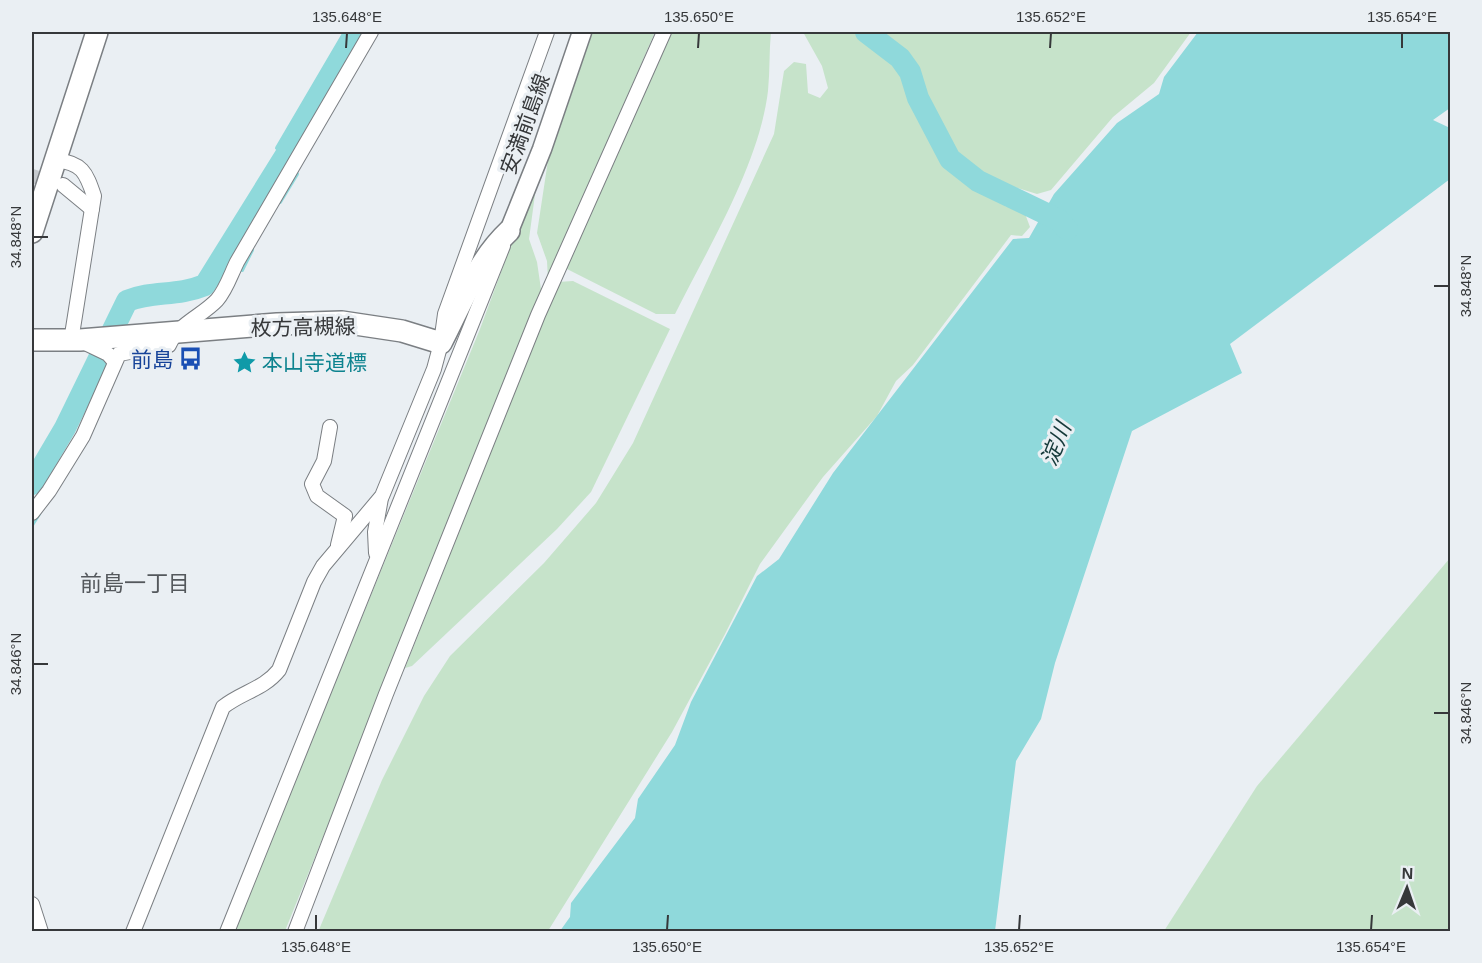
<svg xmlns="http://www.w3.org/2000/svg" width="1482" height="963" font-family="Helvetica,'Noto Sans JP',sans-serif">
  <style>
    .green { fill: #c6e3ca }
    .water { fill: #8fd9db }
    .lines { fill: none; stroke-linecap: round; stroke-linejoin: round }
    .stream { stroke: #8fd9db; stroke-width: 4 }
    .river { stroke: #8fd9db; stroke-width: 22 }
    .street-tunnel { stroke: #c6cace; stroke-width: 14; stroke-dasharray: 14 7; stroke-linecap: butt }
    .street-casing { stroke: #7b7f83; stroke-width: 16 }
    .secondary-casing { stroke: #7b7f83; stroke-width: 21 }
    .primary-casing { stroke: #7b7f83; stroke-width: 24 }
    .street { stroke: #fff; stroke-width: 14 }
    .secondary { stroke: #fff; stroke-width: 18 }
    .primary { stroke: #fff; stroke-width: 21 }
    .ticks { fill: none; stroke: #36383a; stroke-width: 2 }
    .labels { text-anchor: middle; dominant-baseline: central; stroke-width: 6; stroke-linejoin: round; paint-order: stroke }
    .street-label { font-size: 21px; fill: #36383a; stroke: #eaeff3 }
    .transit-label { font-size: 21px; fill: #164399; stroke: #eaeff3; text-anchor: end }
    .culture-label { font-size: 21px; fill: #0d838f; stroke: #eaeff3; text-anchor: start }
    .water-label { font-size: 22px; font-style: italic; fill: #15393a; stroke: #eaeff3 }
    .neighbourhood-label { font-size: 22px; fill: #54585c; stroke: #eaeff3 }
    .neatline { fill: none; stroke: #36383a; stroke-width: 2 }
    .ticks-label { font-size: 15px; text-anchor: middle; fill: #36383a }
  </style>
  <rect width="100%" height="100%" fill="#eaeff3"/>
  <!-- green -->
  <g class="green">
    <path d="M589,32H655L548,279L547,261L537,233L552,134Z"/>
    <path d="M669,32H771C769,51 770,71 768,91C759,165 708,248 675,314H656L565,268Z"/>
    <path d="M803,32H858L890,58L905,76L935,149L956,174L1000,198L1005,206L1024,211L1030,227L1022,236L1011,235L913,365L896,381L877,416L823,477L760,564L725,634L672,732L548,931L318,932L382,780L424,696L450,656L544,563L596,503L633,443L774,134L784,71L794,62L806,64L808,93L820,98L828,88L822,66Z"/>
    <path d="M870,32H1191L1154,83L1113,117L1051,190L1037,194L1001,183L962,161L927,107L923,79L908,53L889,38Z"/>
    <path d="M538,172L529,239L537,262L542,296L285,931L233,932L480,329Z"/>
    <path d="M573,281L670,329L591,492L557,529L412,666L405,668L558,282Z"/>
    <path d="M1450,558V931H1164L1257,786Z"/>
  </g>
  <!-- water -->
  <path class="water" d="M1198,32H1450V108L1433,120L1450,128V179L1230,344L1242,373L1132,431L1055,663L1041,719L1016,761L995,931H560L570,917L571,903L635,818L638,799L675,745L691,702L757,576L779,559L833,473L1013,239L1029,238L1054,194L1117,123L1159,94L1164,77Z"/>
  <g class="lines">
    <!-- stream -->
    <g class="stream">
      <path d="M277,148L345,32"/>
      <path d="M280,202L297,174"/>
      <path d="M242,270L252,250"/>
      <path d="M32,525L39,514"/>
    </g>
    <!-- river -->
    <g class="river">
      <path d="M866,32L900,58L910,72L918,98L950,159L978,181L1059,220L1067,229"/>
      <path d="M32,484L65,428L127,301C153,290 176,297 205,285L302,129L357,32"/>
    </g>
    <!-- street-tunnel -->
    <path class="street-tunnel" d="M32,176L55,183"/>
    <defs>
      <g id="street">
        <path d="M56,160C82,163 86,172 94,196L71,341"/>
        <path d="M63,185L92,209"/>
        <path d="M83,342L108,354L114,361"/>
        <path d="M330,427L324,461L312,484L317,496L345,516L338,545"/>
        <path d="M32,513L49,491L83,436L119,354L169,345C178,324 202,316 217,300C226,290 231,274 237,262L371,32"/>
        <path d="M376,553L375,532L381,498"/>
        <path d="M32,904L41,932"/>
        <path d="M133,932L223,707C242,692 264,689 279,670L314,582L323,566L382,496L434,369L441,343L445,314L547,32"/>
        <path d="M227,932L503,246"/>
        <path d="M295,932L386,694L538,315L664,32"/>
      </g>
      <path id="secondary" d="M509,231L542,149L582,32"/>
      <g id="primary">
        <path d="M32,232L97,32"/>
        <path d="M32,340H80L277,324L342,322L402,331L441,343C461,305 477,261 509,231"/>
      </g>
    </defs>
    <!-- street casing -->
    <use href="#street" class="street-casing"/>
    <!-- secondary casing -->
    <use href="#secondary" class="secondary-casing"/>
    <!-- primary casing -->
    <use href="#primary" class="primary-casing"/>
    <!-- street -->
    <use href="#street" class="street"/>
    <!-- secondary -->
    <use href="#secondary" class="secondary"/>
    <!-- primary -->
    <use href="#primary" class="primary"/>
  </g>
  <!-- ticks -->
  <path class="ticks" d="M346,48L347,33M698,48L699,33M1050,48L1051,33M1402,48V33M33,237H48M1434,286H1449M33,664H48M1434,713H1449M316,930V915M667,930L668,915M1019,930L1020,915M1371,930L1372,915"/>
  <!-- icons -->
  <defs>
    <symbol id="bus-bare" viewBox="-9 -9 18 18"><path d="M-5-6H5V4H4V6H2V4H-2V6H-4V4H-5ZM-3.5-4V0h7V-4ZM-3.5 1.2v1.5H-2V1.2ZM2 1.2v1.5H3.5V1.2Z" fill="#1a4fb4" stroke="#eaeff3" stroke-width="2.5" paint-order="stroke"/></symbol>
    <symbol id="sight-bare" viewBox="-9 -9 18 18"><path d="M0-6L1.8-2.2L6-1.7L2.9 1.2L3.7 5.4L0 3.3L-3.7 5.4L-2.9 1.2L-6-1.7L-1.8-2.2Z" fill="#0f9aa8" stroke="#eaeff3" stroke-width="2.5" paint-order="stroke"/></symbol>
  </defs>
  <g fill-rule="evenodd">
    <use href="#bus-bare" x="174" y="342" width="33" height="33"/>
    <use href="#sight-bare" x="228" y="346" width="33" height="33"/>
  </g>
  <g class="labels">
    <!-- street labels -->
    <g class="street-label">
      <text transform="translate(525 124) rotate(-70)">安満前島線</text>
      <text transform="translate(303 327) rotate(-1)">枚方高槻線</text>
    </g>
    <!-- transit labels -->
    <g class="transit-label">
      <text x="173" y="359">前島</text>
    </g>
    <!-- culture labels -->
    <g class="culture-label">
      <text x="262" y="362">本山寺道標</text>
    </g>
    <!-- water labels -->
    <g class="water-label">
      <text transform="translate(1056 444) rotate(-68)">淀川</text>
    </g>
    <!-- neighbourhood labels -->
    <g class="neighbourhood-label">
      <text x="135" y="583">前島一丁目</text>
    </g>
  </g>
  <!-- border -->
  <rect width="1482" height="963" fill="none" stroke="#eaeff3" stroke-width="66"/>
  <!-- north arrow -->
  <g transform="translate(1407 888) rotate(2)" stroke="#eaeff3" stroke-width="4.5" paint-order="stroke">
  <path d="M0-4.5L10 22L0 15L-10 22Z" fill="#36383a"/>
  <text y="-9" font-size="16" font-weight="bold" text-anchor="middle" fill="#36383a">N</text>
  </g>
  <rect x="33" y="33" width="1416" height="897" class="neatline"/>
  <g class="ticks-label">
    <text x="347" y="22">135.648°E</text>
    <text x="699" y="22">135.650°E</text>
    <text x="1051" y="22">135.652°E</text>
    <text x="1402" y="22">135.654°E</text>
    <text transform="translate(16 237) rotate(-90)" y="5">34.848°N</text>
    <text transform="translate(1466 286) rotate(-90)" y="5">34.848°N</text>
    <text transform="translate(16 664) rotate(-90)" y="5">34.846°N</text>
    <text transform="translate(1466 713) rotate(-90)" y="5">34.846°N</text>
    <text x="316" y="952">135.648°E</text>
    <text x="667" y="952">135.650°E</text>
    <text x="1019" y="952">135.652°E</text>
    <text x="1371" y="952">135.654°E</text>
  </g>
</svg>
